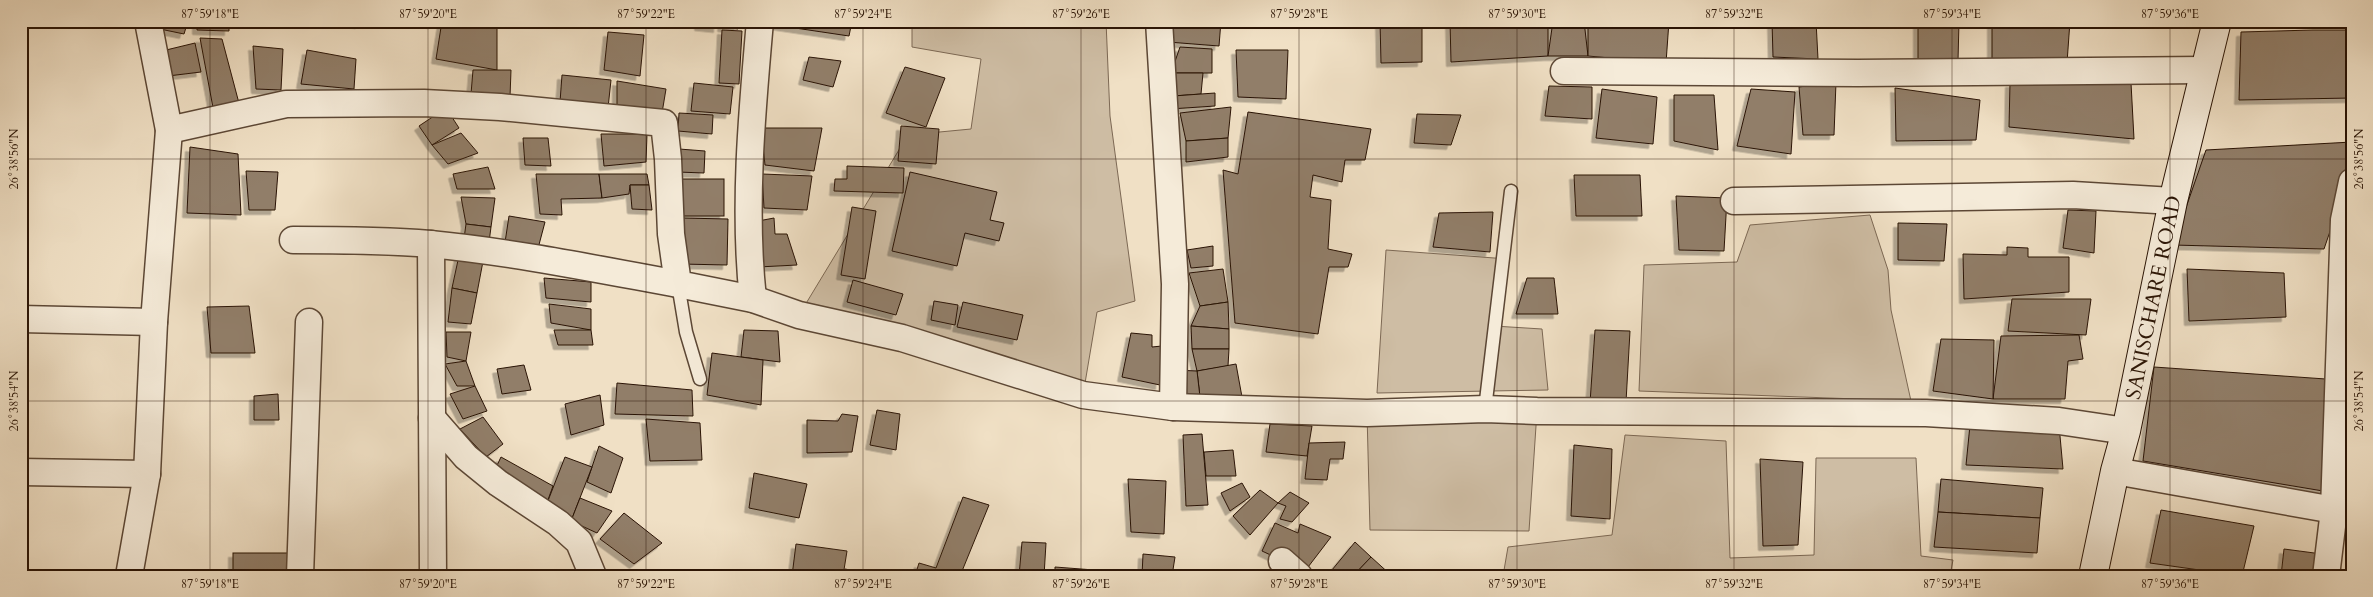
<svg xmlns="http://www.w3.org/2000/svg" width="2373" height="597" font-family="Cardo,serif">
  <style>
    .green { fill: #cebda4; stroke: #7c6854 }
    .building { fill: #917e69; stroke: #2a1405; filter: url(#shadow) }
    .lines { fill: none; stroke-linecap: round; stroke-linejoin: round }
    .lane-casing { stroke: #5c4735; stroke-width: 15 }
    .street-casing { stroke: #5c4735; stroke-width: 29 }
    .secondary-casing { stroke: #2a1405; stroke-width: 30 }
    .lane { stroke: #f5ebd9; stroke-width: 12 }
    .street { stroke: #f5ebd9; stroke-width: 26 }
    .secondary { stroke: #f5ebd9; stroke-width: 28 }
    .ticks { fill: none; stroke: #2a1405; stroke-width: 1; stroke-opacity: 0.45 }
    .labels { text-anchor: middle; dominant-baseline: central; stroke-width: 5; stroke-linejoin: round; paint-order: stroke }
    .street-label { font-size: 21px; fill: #2a1405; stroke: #f5ebd9 }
    .neatline { fill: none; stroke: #2a1405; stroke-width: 2 }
    .ticks-label { font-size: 12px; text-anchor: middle; fill: #2a1405 }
  </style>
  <defs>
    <filter id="shadow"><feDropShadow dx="-4.5" dy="4.5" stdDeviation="0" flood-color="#0004"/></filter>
  </defs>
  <rect width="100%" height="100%" fill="#f0e0c5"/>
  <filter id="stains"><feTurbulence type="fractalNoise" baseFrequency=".004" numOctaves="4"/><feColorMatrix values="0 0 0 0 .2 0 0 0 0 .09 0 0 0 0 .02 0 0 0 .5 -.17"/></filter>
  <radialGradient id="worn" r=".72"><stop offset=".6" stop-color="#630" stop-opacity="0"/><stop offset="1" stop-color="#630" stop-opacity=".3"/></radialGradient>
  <!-- green -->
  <g class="green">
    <path d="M912,21H1106L1110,116L1135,301L1097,312L1083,395L799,315L908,135L971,129L981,59L912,47Z"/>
    <path d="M1870,215L1888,270L1891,310L1911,401L1639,391L1644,265L1737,262L1750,225Z"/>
    <path d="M1386,250L1508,259L1494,326L1542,329L1548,390L1377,393Z"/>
    <path d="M1537,411L1529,531L1370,530L1367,413Z"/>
    <path d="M1625,435L1726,441L1730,558L1814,555L1816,458H1916L1921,556L1953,560L1950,576H1503L1508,547L1612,535Z"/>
  </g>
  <!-- building -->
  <g class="building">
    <path d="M160,21H188L184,34L160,29Z"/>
    <path d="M197,21H229V31L197,30Z"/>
    <path d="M336,21H360V24Z"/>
    <path d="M412,21H434L433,24Z"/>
    <path d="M442,21H497V70L436,59Z"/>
    <path d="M700,21H718V28L699,26Z"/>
    <path d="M723,21H739L738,29L722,27Z"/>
    <path d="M775,21H852L849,36L775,25Z"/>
    <path d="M1170,21H1221L1219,46L1168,42Z"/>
    <path d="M1380,21H1422V62L1381,63Z"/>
    <path d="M1450,21H1548V56L1451,62Z"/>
    <path d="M1553,21H1584L1588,56H1548Z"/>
    <path d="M1588,21H1669L1666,63L1588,56Z"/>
    <path d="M1772,21H1816L1818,59L1773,57Z"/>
    <path d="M1918,21H1959L1958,61L1918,60Z"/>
    <path d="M1992,21H2070L2067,63L1992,69Z"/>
    <path d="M722,30L742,31L739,84L719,83Z"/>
    <path d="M2313,30H2352V98L2239,100L2241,32Z"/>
    <path d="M608,32L644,35L640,76L604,70Z"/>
    <path d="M200,38L222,39L240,107L214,113Z"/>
    <path d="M195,43L201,72L168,76L162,51Z"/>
    <path d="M253,46L283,49L281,90L256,89Z"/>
    <path d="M1180,47L1212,49V73H1171Z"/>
    <path d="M307,50L356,59L354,89L301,84Z"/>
    <path d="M1236,50H1288L1286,99L1238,97Z"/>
    <path d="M809,57L841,61L833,87L803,80Z"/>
    <path d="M905,67L945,78L926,127L886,113Z"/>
    <path d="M473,70H511L510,97L471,94Z"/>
    <path d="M1171,73H1203L1201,94L1173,96Z"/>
    <path d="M562,75L611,80L608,108L560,102Z"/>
    <path d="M617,81L666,89L662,113L617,107Z"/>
    <path d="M1836,82L1834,135H1803L1799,87Z"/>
    <path d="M694,83L733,87L730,114L691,111Z"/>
    <path d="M2010,83H2131L2134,139L2009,127Z"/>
    <path d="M1549,86L1592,87V119L1545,116Z"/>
    <path d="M1895,88L1980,100L1976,140L1896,141Z"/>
    <path d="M1602,89L1657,97L1653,144L1596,138Z"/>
    <path d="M1751,89L1795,92L1791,154L1737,146Z"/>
    <path d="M1215,93V106L1170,109L1173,96Z"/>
    <path d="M1674,95H1714L1718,150L1674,141Z"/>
    <path d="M1231,107L1228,138L1186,141L1180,113Z"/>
    <path d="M446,108L459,128L432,145L419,126Z"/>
    <path d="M1248,112L1371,129L1365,160H1345L1342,182L1313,175L1310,197L1331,200L1328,249L1352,254L1348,267H1329L1318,334L1235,323L1223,170L1238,174Z"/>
    <path d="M679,113L713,115L712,134L678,131Z"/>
    <path d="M1417,114L1461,115L1451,145L1414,143Z"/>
    <path d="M901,126L939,129L936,164L898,161Z"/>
    <path d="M761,128H822L814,171L765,165Z"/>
    <path d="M461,133L478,153L448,164L432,145Z"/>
    <path d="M601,134H647L646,162L604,166Z"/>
    <path d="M523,138H548L551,166L525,165Z"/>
    <path d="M1228,138V157L1186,162V141Z"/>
    <path d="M2352,142V167L2324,249L2173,245L2206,150Z"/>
    <path d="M190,147L238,154L241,215L187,213Z"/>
    <path d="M679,149L705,151L704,173L678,172Z"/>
    <path d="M847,166L904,168L903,193L834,191L835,179H847Z"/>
    <path d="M488,167L495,189H457L453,174Z"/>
    <path d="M246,171L278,172L275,210H249Z"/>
    <path d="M910,172L997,192L990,220L1004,223L999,241L965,233L957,266L892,251Z"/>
    <path d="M536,174H599L602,198L561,199L562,215L540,214Z"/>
    <path d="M599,174H647L649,185H630L629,194L602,198Z"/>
    <path d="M762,174L812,176L807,210L764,208Z"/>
    <path d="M1574,175H1640L1642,216H1576Z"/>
    <rect x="674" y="179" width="50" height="37"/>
    <path d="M630,185H649L652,210L632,209Z"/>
    <path d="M1676,196L1727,198L1724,251L1679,250Z"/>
    <path d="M461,197L495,198L491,227L466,224Z"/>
    <path d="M852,207L876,211L865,279L841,275Z"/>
    <path d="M2068,210L2096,211L2094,253L2063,248Z"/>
    <path d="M1493,212L1490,252L1433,247L1439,213Z"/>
    <path d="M509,216L545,222L536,256L504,249Z"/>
    <path d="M682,218L728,219L727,265L681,264Z"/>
    <path d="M774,218L775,234H787L797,265L758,267L753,222Z"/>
    <path d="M1898,223L1947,224L1944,261L1898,260Z"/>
    <path d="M466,224L491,227L488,250L463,246Z"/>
    <path d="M1213,246V266L1191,268L1187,250Z"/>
    <path d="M2007,247L2028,248V257H2069V292L1964,299L1963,254L2007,255Z"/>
    <path d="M460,251L484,256L477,293L452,288Z"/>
    <path d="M1223,269L1228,302L1200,306L1189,273Z"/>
    <path d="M2187,269L2284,273L2286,317L2189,321Z"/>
    <path d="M544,278L591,282V302L546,298Z"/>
    <path d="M1527,278H1554L1558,314H1516Z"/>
    <path d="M853,280L903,294L896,315L847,302Z"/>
    <path d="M452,288L477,293L471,324L448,322Z"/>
    <path d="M2012,299H2091L2086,335L2008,331Z"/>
    <path d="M934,301L958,305L955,325L931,320Z"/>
    <path d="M963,302L1023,315L1017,340L957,327Z"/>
    <path d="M1228,302L1229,329L1191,326L1200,306Z"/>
    <path d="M549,304L591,309V330L551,323Z"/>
    <path d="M249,306L255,353H211L207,307Z"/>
    <path d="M1191,326L1229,329V349H1192Z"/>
    <path d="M554,330H591L593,345H558Z"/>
    <path d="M744,330L778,331L780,362L741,357Z"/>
    <path d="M1595,330L1630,331L1626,402L1590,403Z"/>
    <path d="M446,332H471L466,361L447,357Z"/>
    <path d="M1131,333L1152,335V347L1162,346L1160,385L1122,377Z"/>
    <path d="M2079,335L2083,359L2068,361L2065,399H1993L2001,336Z"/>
    <path d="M1941,339L1994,340L1993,399L1933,391Z"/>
    <path d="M1192,349H1229L1228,366L1197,371Z"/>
    <path d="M712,353L763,360L761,405L707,395Z"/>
    <path d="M466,361L475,386H457L445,364Z"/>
    <path d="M1236,364L1242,397H1200L1197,371Z"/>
    <path d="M524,365L531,390L502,394L497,369Z"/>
    <path d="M2154,367L2340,380L2335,493L2143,461Z"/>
    <path d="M1175,370L1197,371L1200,397L1180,403Z"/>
    <path d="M617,383L692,390L693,416L615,414Z"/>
    <path d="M475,386L487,411L463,419L450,394Z"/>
    <path d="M278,394L279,420H254V396Z"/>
    <path d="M600,395L604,425L571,435L565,404Z"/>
    <path d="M877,410L900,414L896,450L870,445Z"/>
    <path d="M842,414L858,416L852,452L807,453V420L838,421Z"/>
    <path d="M483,417L503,444L486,457L460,429Z"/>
    <path d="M646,419L700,423L702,460L650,461Z"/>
    <path d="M1270,424L1312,426L1307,456L1266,452Z"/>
    <path d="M1970,425H2059L2063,469L1966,465Z"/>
    <path d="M1202,434L1208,505L1186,506L1183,435Z"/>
    <path d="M1345,442L1343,459H1330L1327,480L1305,479L1309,443Z"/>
    <path d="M1574,445L1612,449L1610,519L1571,516Z"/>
    <path d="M599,446L623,458L611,493L587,482Z"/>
    <path d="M1233,450L1236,476H1206L1204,452Z"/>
    <path d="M501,457L553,486L544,511L492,476Z"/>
    <path d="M565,457L592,467L571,521L544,511Z"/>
    <path d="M1760,459L1803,462L1798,545L1763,546Z"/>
    <path d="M754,473L807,484L799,518L749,508Z"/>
    <path d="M1128,479L1166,481L1164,534L1131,532Z"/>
    <path d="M1941,479L2043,488L2040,518L1938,512Z"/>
    <path d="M1242,483L1250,497L1230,511L1221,493Z"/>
    <path d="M1260,490L1278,503L1250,535L1233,516Z"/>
    <path d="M1290,492L1309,503L1292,522L1280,519L1286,506L1278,503Z"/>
    <path d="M963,497L989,505L960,576H915L919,563L936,568Z"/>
    <path d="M580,498L612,511L597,533L571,521Z"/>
    <path d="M2161,510L2254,526L2242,576L2150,563Z"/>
    <path d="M1938,512L2040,518L2037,553L1934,547Z"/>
    <path d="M624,513L662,543L634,564L600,539Z"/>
    <path d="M1275,523L1298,533L1300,524L1331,537L1305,571L1262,551Z"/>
    <path d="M1022,542L1046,543L1044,576H1019Z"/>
    <path d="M1355,542L1371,557L1353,576H1327Z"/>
    <path d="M796,544L847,551L843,576H792Z"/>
    <path d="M2284,549L2337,556L2335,576H2281Z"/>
    <rect x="233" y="553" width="64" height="23"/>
    <path d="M1143,554L1175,557L1172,576H1142Z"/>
    <path d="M1371,557L1392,576H1353Z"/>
    <path d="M1055,567L1094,570L1093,576H1055Z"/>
    <path d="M845,569L882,576H844Z"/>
    <rect x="631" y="575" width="33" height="1"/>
  </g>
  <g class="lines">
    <defs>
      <g id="lane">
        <path d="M678,284L686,332L700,379"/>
        <path d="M1485,409L1511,191"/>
      </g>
      <g id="street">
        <path d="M1159,21L1175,284L1173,407"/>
        <path d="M1564,71L1858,73L2204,70"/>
        <path d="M169,130L286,104L424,103L500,107L664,123L668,159L671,234L678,284L753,299L799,315L902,338L1083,395L1173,407L1367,413L1485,409L1537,411L1926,413L2059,421L2126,431"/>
        <path d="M1734,201L2073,195L2173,201"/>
        <path d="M293,240C339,240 384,240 430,244C513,252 596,269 678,284"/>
        <path d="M431,244L433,576"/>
        <path d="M753,299C743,209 752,111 760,21"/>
        <path d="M21,319L154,322"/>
        <path d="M432,418L466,457L498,483L558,523L579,542L593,576"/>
        <path d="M2115,471L2334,510"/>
        <path d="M21,472L147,474"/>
        <path d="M1282,561L1299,576"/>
        <path d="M129,576L147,474L154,322L169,130L148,21"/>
        <path d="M300,576L309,322"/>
        <path d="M2326,576L2334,510L2344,220L2352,182"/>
      </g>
      <g id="secondary">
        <path id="s1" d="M2093,576L2115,471L2126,431L2173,201L2217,21"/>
      </g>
    </defs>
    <!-- lane casing -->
    <use href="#lane" class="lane-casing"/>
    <!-- street casing -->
    <use href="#street" class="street-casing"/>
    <!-- secondary casing -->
    <use href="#secondary" class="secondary-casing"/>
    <!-- lane -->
    <use href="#lane" class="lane"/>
    <!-- street -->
    <use href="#street" class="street"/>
    <!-- secondary -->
    <use href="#secondary" class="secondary"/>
  </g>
  <!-- ticks -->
  <path class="ticks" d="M210,21V576M428,21V576M646,21V576M863,21V576M1081,21V576M1299,21V576M1517,21V576M1734,21V576M1952,21V576M2170,21V576M21,159H2352M21,401H2352"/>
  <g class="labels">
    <!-- street labels -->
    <g class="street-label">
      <text stroke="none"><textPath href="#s1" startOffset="285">SANISCHARE ROAD</textPath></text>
    </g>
  </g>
  <!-- margin -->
  <rect width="2373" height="597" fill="none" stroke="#f0e0c5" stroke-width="55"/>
  <rect x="28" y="28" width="2318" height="542" class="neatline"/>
  <g class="ticks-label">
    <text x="210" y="18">87°59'18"E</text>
    <text x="428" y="18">87°59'20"E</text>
    <text x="646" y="18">87°59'22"E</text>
    <text x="863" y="18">87°59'24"E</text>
    <text x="1081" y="18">87°59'26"E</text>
    <text x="1299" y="18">87°59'28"E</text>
    <text x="1517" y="18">87°59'30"E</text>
    <text x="1734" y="18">87°59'32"E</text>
    <text x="1952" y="18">87°59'34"E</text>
    <text x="2170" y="18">87°59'36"E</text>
    <text transform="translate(14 159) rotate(-90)" y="4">26°38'56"N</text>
    <text transform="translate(2359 159) rotate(-90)" y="4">26°38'56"N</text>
    <text transform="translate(14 401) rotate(-90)" y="4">26°38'54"N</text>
    <text transform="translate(2359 401) rotate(-90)" y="4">26°38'54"N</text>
    <text x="210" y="588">87°59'18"E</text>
    <text x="428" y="588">87°59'20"E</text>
    <text x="646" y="588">87°59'22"E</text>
    <text x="863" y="588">87°59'24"E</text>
    <text x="1081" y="588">87°59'26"E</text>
    <text x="1299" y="588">87°59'28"E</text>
    <text x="1517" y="588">87°59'30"E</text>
    <text x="1734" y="588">87°59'32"E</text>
    <text x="1952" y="588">87°59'34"E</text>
    <text x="2170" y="588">87°59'36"E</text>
  </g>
  <rect width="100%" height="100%" filter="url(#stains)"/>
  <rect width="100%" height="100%" fill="url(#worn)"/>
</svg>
